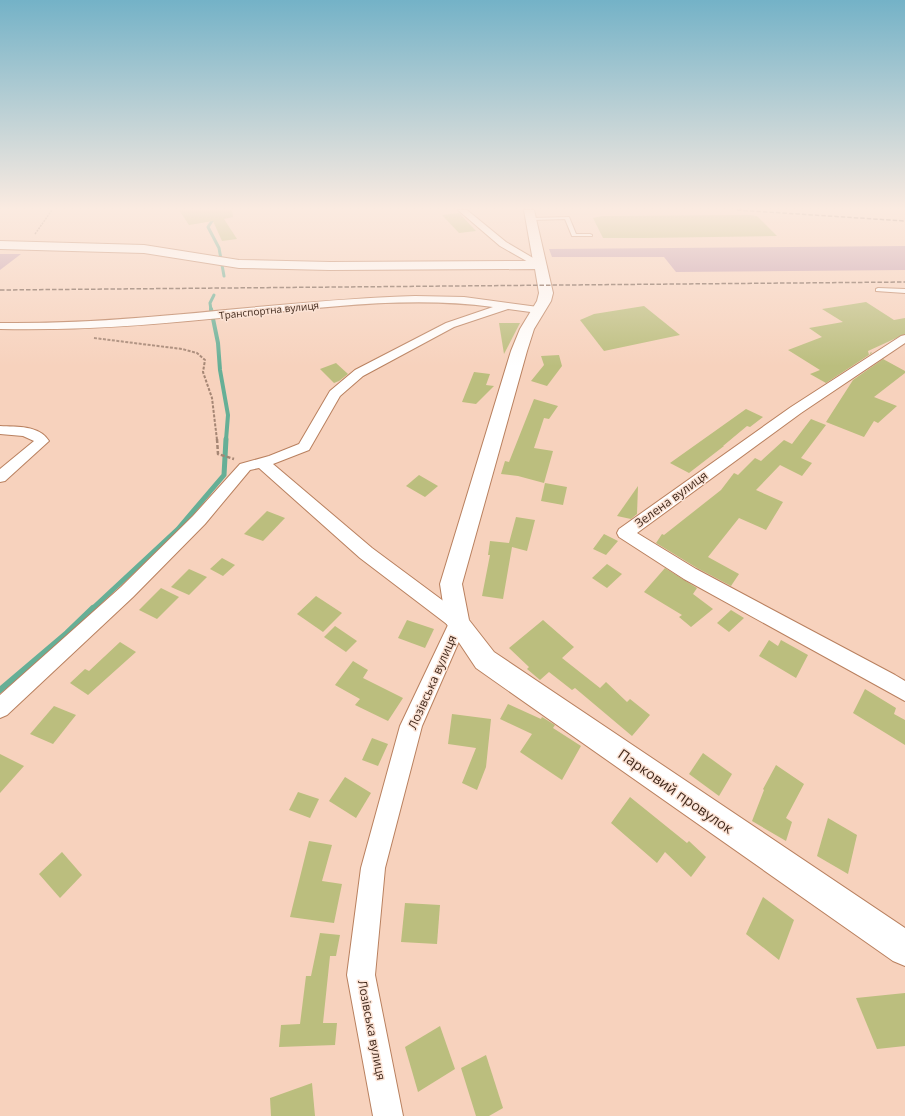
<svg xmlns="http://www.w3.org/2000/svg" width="905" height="1116" font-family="'Open Sans',sans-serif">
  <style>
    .green { fill: #c49eaf }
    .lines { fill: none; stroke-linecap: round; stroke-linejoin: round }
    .stream-far3 { stroke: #66af96; stroke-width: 3 }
    .stream-far2 { stroke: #66af96; stroke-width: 4 }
    .stream-far1 { stroke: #66af96; stroke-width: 5 }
    .stream { stroke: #66af96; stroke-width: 6 }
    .building { fill: #bbbe7e }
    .lane-casing { stroke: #b9805f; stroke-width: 2 }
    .street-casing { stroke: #b9805f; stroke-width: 2 }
    .secondary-casing { stroke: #b9805f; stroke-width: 2 }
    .path-far2 { stroke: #a58674; stroke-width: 1.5; stroke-dasharray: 2 1; stroke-linecap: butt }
    .path-far1 { stroke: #a58674; stroke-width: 2; stroke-dasharray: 3 1.5; stroke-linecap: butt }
    .path { stroke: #a58674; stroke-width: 2.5; stroke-dasharray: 4 2; stroke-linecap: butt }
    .lane { fill: #fff; fill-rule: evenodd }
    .street { fill: #fff; fill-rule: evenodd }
    .secondary { fill: #fff; fill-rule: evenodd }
    .rail { stroke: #6f5445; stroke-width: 1.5; stroke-dasharray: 4.5 2; stroke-linecap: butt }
    .labels { text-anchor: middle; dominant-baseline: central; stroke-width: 3; stroke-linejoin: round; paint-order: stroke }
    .far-street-label { font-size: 10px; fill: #41291c; stroke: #fbe2d4 }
    .street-label { font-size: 12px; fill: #41291c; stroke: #fbe2d4 }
    .near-street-label { font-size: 14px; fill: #41291c; stroke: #fbe2d4 }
  </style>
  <rect width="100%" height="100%" fill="#f7d2bd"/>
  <!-- green -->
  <g class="green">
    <path d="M905,246V270L676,272L664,257H552L549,249Z"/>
    <path d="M0,254H21L0,270Z"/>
  </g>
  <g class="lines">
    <!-- stream-far3 -->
    <g class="stream-far3">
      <path d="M218,218L212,221L208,227L219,248L224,276"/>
      <path d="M211,310L210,303L214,295"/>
    </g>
    <!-- stream-far2 -->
    <path class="stream-far2" d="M211,309L218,343L220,370L228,415L226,440"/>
    <!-- stream-far1 -->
    <path class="stream-far1" d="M92,609L178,529L224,475L226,439"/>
    <!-- stream -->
    <path class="stream" d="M0,690L67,633L93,608"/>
  </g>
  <!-- building -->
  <g class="building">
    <path d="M179,210H232L233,217L224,219L237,239L222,241L213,221L189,225Z"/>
    <path d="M459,213L461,215L476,231L459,233L442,215Z"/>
    <path d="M750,215L757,216L777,236L645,238H603L593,218L602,216Z"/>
    <path d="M866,302L894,320L905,318V334L868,351L869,355L871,352L872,353L826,383L810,374L820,370L788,350L822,337L809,328L843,322L822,309Z"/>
    <path d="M644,306L680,335L604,351L580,320L594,314Z"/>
    <path d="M499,323H520L504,354Z"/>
    <path d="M559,355L562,366L547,386L531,381L544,365L541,356Z"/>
    <path d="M883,359L905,371V373L874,397L897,406L878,423L874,421L864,437L826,422L853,380Z"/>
    <path d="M336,363L348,374L339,381L334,383L320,369Z"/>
    <path d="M474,372L490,374L486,385L494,386L476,404L462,402Z"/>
    <path d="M534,399L558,406L549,419L544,418L534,448L553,451L544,483L518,476L501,474L505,461L509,462Z"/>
    <path d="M746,409L763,417L750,427L747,426L723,446H724L689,473L670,463Z"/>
    <path d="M811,419L826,425L801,458L812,463L802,476L780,465L756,490L783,502L766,530L739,518L708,557L739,574L731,586L697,568L656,543L662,534L664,535L721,490L734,473L738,475L755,458L761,461L784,440L792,444Z"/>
    <path d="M419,475L438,486L425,497L406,486Z"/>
    <path d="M545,483L567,487L563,505L541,501Z"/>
    <path d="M638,486L637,514L631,519L617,516Z"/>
    <path d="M267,511L285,518L263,541L244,534Z"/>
    <path d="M516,517L535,520L527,551L512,547L503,599L482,596L490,555H488L490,541L509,543Z"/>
    <path d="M604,534L618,541L606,555L593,549Z"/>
    <path d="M222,558L235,565L223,576L210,569Z"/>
    <path d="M607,564L622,574L607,588L592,578Z"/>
    <path d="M665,568L697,588L693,594L713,609L691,627L679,617L682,615L644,592Z"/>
    <path d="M189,569L207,577L189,595L171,587Z"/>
    <path d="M161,588L179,597L157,619L139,610Z"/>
    <path d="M316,596L342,613L323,632L297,614Z"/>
    <path d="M731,610L744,618L729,632L717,623Z"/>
    <path d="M407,620L434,629L425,648L398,638Z"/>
    <path d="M543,620L574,647L562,658L600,688L606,682L627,702L630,699L650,715L632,736L575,688L572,690L549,672L540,680L527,669L529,667L509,648Z"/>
    <path d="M335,626L357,641L346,652L324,637Z"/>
    <path d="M769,640L778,646L781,640L808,655L796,678L759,656Z"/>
    <path d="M120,642L136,652L88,695L70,683L85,669L89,671Z"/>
    <path d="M353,661L368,670L363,678L403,698L388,721L355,705L360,699L335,685Z"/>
    <path d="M865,689L896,708L894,714L905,720V745L853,713Z"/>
    <path d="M508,704L541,719L542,717L555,725L553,728L581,746L562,780L520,752L532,734L500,719Z"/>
    <path d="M54,706L76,715L53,744L30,734Z"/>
    <path d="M452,714L491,719L486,767L477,790L462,783L476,748L448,744Z"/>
    <path d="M372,738L388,744L378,766L362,760Z"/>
    <path d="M703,753L732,774L719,796L689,774Z"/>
    <path d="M0,754L24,766L0,793Z"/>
    <path d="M776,765L804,784L786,818L792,822L786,841L752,821L764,790L763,789Z"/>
    <path d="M345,777L371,793L356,818L329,801Z"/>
    <path d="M298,792L319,799L310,818L289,810Z"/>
    <path d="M630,797L687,843L689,841L706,857L691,877L665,852L657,863L611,823Z"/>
    <path d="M828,818L857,835L848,874L817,856Z"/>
    <path d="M309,841L332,845L322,881L342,884L334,923L290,917Z"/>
    <path d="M62,852L82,875L60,898L39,874Z"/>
    <path d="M763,897L794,920L779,960L746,934Z"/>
    <path d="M405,903L440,905L437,944L401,942Z"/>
    <path d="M320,933L340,935L336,956H330L323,1023H337L335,1045L279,1047L281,1025L300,1024L306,976H311Z"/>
    <path d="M905,993V1046L877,1049L856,998Z"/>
    <path d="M440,1026L455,1069L418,1092L405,1047Z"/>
    <path d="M486,1055L503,1108L489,1116H476L461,1068Z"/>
    <path d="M312,1083L315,1116H271L270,1098Z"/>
  </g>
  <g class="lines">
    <defs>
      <g id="lane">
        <path d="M569,217L576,234H590L592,235V236H572L565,219L531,220L529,219L531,218Z"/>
        <path d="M878,288L905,289V293L876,291V289Z"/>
      </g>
      <g id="street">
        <path d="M458,210H467L506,242L545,265L543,267H537L500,246Z"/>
        <path d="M415,296L464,297L538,307L543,310L538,313L508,309L454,327L363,376L340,396L309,450L273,464L372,548L465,617L467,623L422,726L385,868L375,975L403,1116H373L347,975L361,868L400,726L448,625L360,558L259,468L250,470L205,524L133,597L7,715L0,718V695L121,587L193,516L240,464L269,456L299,444L330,391L355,370L446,323L493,307C411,296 330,307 248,315C166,324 83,331 0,329V323C139,325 276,300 415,296Z"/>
        <path d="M905,335V343L801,413L637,533L696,569L895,675L905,681V701L684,579L619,537L617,533L619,529L791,407L901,336Z"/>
        <path d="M0,426C17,427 39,425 49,441L5,481L0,482V469L34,441L23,436L0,434Z"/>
      </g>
      <path id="secondary" d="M524,210H534L553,293L551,301L534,329L527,351L462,584L469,620L494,652L905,928V966L893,961L476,668L446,623L440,584L511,351L520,329L537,301L539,293L535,269L330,270L239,268L144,253L0,249V241L144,245L239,260L330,262L533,261Z"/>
    </defs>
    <!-- lane casing -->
    <use href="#lane" class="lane-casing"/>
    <!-- street casing -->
    <use href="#street" class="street-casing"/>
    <!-- secondary casing -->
    <use href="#secondary" class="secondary-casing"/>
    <!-- path-far2 -->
    <path class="path-far2" d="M35,234L52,210"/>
    <!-- path-far1 -->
    <path class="path-far1" d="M94,338L182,349L197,353L205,360L203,372L212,398L217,440"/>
    <!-- path -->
    <path class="path" d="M217,439L218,454L234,459"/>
    <!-- lane -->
    <use href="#lane" class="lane"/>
    <!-- street -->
    <use href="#street" class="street"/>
    <!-- secondary -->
    <use href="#secondary" class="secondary"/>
    <!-- rail -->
    <g class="rail">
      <path d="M737,210L905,221"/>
      <path d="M0,290L905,282"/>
    </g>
  </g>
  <!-- sky -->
  <linearGradient id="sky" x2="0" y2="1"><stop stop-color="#74b2c7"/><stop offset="0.57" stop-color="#fbebe1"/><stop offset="1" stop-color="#fbebe1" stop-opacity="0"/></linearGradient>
  <rect width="905" height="366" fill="url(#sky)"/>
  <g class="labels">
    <!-- far-street labels -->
    <g class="far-street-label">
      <text transform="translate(269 310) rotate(-6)">Транспортна вулиця</text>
    </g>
    <!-- street labels -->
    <g class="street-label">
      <text transform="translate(671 499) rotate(-36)">Зелена вулиця</text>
      <text transform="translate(432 682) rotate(-66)">Лозівська вулиця</text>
      <text transform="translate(372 1030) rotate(79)">Лозівська вулиця</text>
    </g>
    <!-- near-street labels -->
    <g class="near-street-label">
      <text transform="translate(676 791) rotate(35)">Парковий провулок</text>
    </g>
  </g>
</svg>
